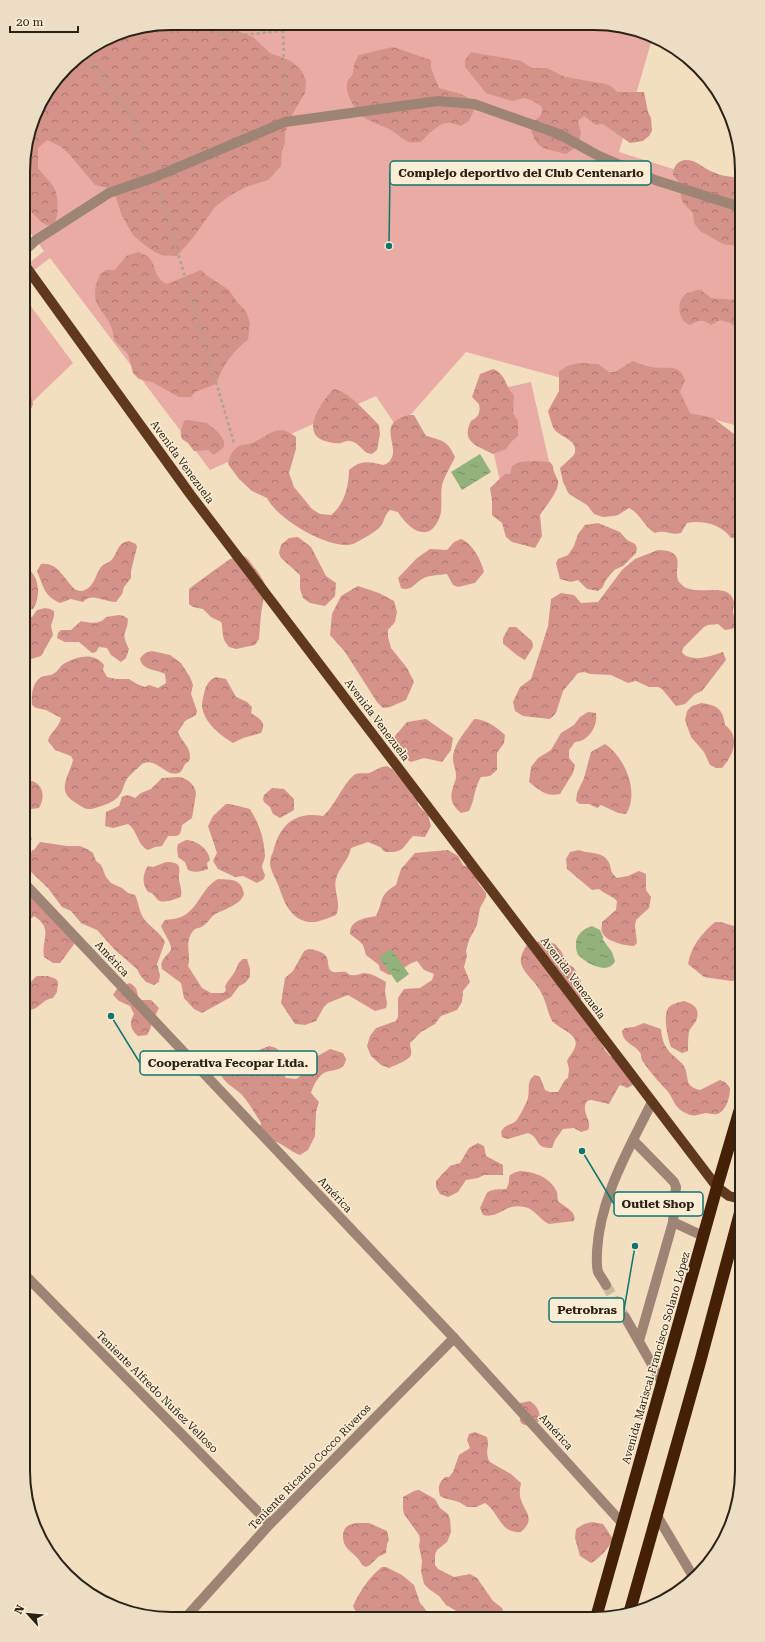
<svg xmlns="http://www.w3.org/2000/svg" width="765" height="1642" font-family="'Roboto Serif',serif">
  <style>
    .grass { fill: #e9aca4 }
    .forest { fill: url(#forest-crowns) }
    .water { fill: url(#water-ripples) }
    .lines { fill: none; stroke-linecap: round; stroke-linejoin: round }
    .minor-tunnel { stroke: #cbb99e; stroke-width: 10; stroke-dasharray: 10 5; stroke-linecap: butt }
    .path { stroke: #b2a289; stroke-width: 2.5; stroke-dasharray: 3 3; stroke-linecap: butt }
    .minor { stroke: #9d8475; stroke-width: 10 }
    .major { stroke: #60381d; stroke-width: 10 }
    .highway { stroke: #442106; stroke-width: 12 }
    .labels { text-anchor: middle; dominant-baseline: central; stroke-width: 3; stroke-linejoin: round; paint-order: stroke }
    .street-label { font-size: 11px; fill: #292216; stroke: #fdedd4 }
    .rim { fill: none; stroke: #292216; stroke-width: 2 }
    .leader { fill: none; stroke: #0f766e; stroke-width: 1.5 }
    .callout-dot { fill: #0f766e; stroke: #fdedd4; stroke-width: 1.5 }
    .callout { fill: #fdedd4; stroke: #0f766e; stroke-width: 1.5 }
    .callout-label { font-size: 12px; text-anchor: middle; font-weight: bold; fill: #292216 }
  </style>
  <defs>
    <pattern id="forest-crowns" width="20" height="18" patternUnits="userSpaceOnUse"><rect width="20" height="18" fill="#d49289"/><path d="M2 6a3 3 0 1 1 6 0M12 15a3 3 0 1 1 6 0" fill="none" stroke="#ac776f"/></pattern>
    <pattern id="water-ripples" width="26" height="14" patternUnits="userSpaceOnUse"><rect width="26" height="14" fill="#92b17b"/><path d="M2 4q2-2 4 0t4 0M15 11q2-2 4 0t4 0" fill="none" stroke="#779064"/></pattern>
  </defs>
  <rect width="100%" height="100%" fill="#f3dfc0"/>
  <!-- grass -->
  <g class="grass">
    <path d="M171,23L623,26L653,36L619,152L737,189L738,426L466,352L398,429L376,396L210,470L50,258L24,278V267L44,251L24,224L23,161L38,105L73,60L115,34Z"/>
    <path d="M24,297L73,363L24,410Z"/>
    <path d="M531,382L553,479L502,490L480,393Z"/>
  </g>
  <!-- forest -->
  <g class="forest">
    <path d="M171,23H230L238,31L253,37L270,53L291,61L302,71L306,81L305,93L292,115L285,133V143L282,150L281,166L268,180L246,187L229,196L215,207L192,239L177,256L161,255L150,249L142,243L133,235L122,216L114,192L108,188L95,185L69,154L60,146L47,140L38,148V168C43,175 52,182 55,190C59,198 61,235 43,223C38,220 29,208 23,204V161L38,105L73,60L115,34Z"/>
    <path d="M393,47L431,60V68L439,88L461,94L477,103L469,121L461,126C458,125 455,124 451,123C440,121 428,135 421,142C416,142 412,143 408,142C404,140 401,137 398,135C388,126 372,124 362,116C354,108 343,91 348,80C354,75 353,72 354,65C355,62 357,58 359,55Z"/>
    <path d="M471,52L521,61L532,68H547L565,77L606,84L611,86L617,92H644L648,112L651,118L652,131L649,136L643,141L630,143L603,124L596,125L584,116L578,121L581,133L578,146L566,154C543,148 535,150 530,124L538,118L542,113V107L537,103L525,98L512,101L486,93L465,67V60Z"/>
    <path d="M684,160C696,159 702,168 713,172C721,176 728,176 737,178V246L723,244L700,231L694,223L693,213C683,202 679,203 682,186L673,175C673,167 677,162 684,160Z"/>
    <path d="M138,252C162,260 148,275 167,284L201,270L206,275L229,290L237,302L246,311L250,323L248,340C232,351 223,366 216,384L195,392L191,397H179L152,382L139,379L133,373L128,354L114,340C113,310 82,309 101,273L106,270H115L126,256Z"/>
    <path d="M696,290H701L711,298L737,300L738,329L730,323L720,320L711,325C702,319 700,320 690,325C678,321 675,301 687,293C689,292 693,292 696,290Z"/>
    <path d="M633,361C639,363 645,366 651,367C666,370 679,362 685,380L680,392L690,413L713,418L738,437V538H731C721,524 702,520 687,523L681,533C672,536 664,529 655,533C644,527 641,514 629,508L618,515L613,516L603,517L594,514L587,505L569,494L563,482L560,468L574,455C580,440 561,438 554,429C552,426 549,414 548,411L559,391V372L567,366L579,363L598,364L609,372H615Z"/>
    <path d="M493,369C502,372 504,379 508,387C509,390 512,393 514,395L513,413L518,421V436L511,442L506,449L493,454C478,446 460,442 471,421C478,417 481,413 479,404L472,397L480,374Z"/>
    <path d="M24,384L31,396L33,404L29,414L24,416Z"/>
    <path d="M334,389C347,390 369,415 379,425L380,434L377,450L372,454L367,453C361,449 358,442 350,441C347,440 345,442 341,443C335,444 326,442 320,439C302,428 324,398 334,389Z"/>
    <path d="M409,415H414L426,436C442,440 448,441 455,457C451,466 445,475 442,485C440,495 443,507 440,516C430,545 409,530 398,512L390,510C383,516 385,523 379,528C374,533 359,541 353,544C330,551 276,518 267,498L252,491L239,479L228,464C229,456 234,447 242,445C246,444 251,444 254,442C272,434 277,423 296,437V449L289,473L294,487L312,509L320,514L331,515C344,505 349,486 349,470C362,459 368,462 384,465C386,464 390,462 391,459C400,445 375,423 409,415Z"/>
    <path d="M188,420L207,423L219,433L224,441V447L214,455L212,454L209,450L194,451L188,443L182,439C179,431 182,428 184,421Z"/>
    <path d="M534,461L550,462L553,466C553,472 556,475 558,481C560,490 545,507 540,515L542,536L535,548L512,542L506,537L502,523L492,515V501L490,488L505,474H510L512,466L520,462Z"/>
    <path d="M598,523L620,532L627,540L635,544L637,548L636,553L623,566L614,570L606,580L602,588L598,591L587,589L578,580L571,582L560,579L556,563L558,559L568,555L574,546L578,534L585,525Z"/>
    <path d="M298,537L311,547L326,576L336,583L335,596L325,606L310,603L303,598L300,589V575L281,558L279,553L281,545L289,538Z"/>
    <path d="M461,539C473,544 481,560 484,572L475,583L458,587L453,585L447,574C440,575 430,575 424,578C415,582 412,592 401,588L398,578L417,558L430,549L447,550L454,542Z"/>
    <path d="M129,541L136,544L137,547L131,571V578L124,587L122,594L116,602C103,602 92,592 83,602L71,599L60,603C43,595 44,587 37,571L41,564C64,560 69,598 85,590C95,585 95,575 101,567C104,563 110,563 113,558C118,552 117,543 129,541Z"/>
    <path d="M658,550C692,551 669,572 681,584C694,599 729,579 734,602C734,606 733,608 733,612C734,618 738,619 737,626L732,629L725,630L718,624L708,625L704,627L683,648L682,653C693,663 711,656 723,652L726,660L702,691L695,694L685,704L676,706L662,689L658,687H649L636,681L628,683L611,675L590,674L584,672L578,673L563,691L556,713L550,719L523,716L515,711L513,702L520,687L531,679L536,664L548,626L551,599L561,593L574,595L581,603L598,602L622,570L635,559Z"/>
    <path d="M244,556L248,559L260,575L266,586L261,614L259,639L255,645L236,649L229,647C227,644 223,640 223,635C222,630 223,627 221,622L211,617L203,609L193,607L189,604V589L194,585L230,559Z"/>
    <path d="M25,568C40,573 41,598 33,609L25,610Z"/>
    <path d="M358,586L379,593L394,601L397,612L395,622L388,630V637L391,648L407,668L414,682L406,700L390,707L383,708L377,702L345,652L330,635L332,614L341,596Z"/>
    <path d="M45,608L50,609L54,611V616L51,626L53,635L41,656L25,661V616L32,617L37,610Z"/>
    <path d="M119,615L124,616L128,619C127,636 120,630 129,649L126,658L121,662L111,655L107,648L99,647L96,652L92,653L79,642H65L57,638L58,633L61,630H71L81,621C90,623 100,625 106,617Z"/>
    <path d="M509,627H516L532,641L533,647L525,660C515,655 512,650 503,644V638Z"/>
    <path d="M152,651L170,655L181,663L190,677L193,685L191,694L197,711L196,715L185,721L178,732C182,743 191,746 190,759C189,761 188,762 186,763C183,766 183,771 179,773C165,778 157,756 142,764C140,766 128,777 127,779C123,785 123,793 117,798C111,803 105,805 98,807C88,811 85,809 76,803C55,791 69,777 73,760L71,756L55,750L48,741C50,732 59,728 61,718L46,710L36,708L32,705C31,696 32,683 41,677C45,675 50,676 53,674C57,672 59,668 62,665C75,657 93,651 104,665L103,670L107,677L116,679H129L137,684L145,687L149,685L158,688L166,683L165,674C156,669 143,671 140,659C143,654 146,652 152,651Z"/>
    <path d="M216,677L226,679L236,697L247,702L252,707L251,713C260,719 267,722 261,733L243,738L233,743C220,735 204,723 202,706C202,702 203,698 204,694C206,685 208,681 216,677Z"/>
    <path d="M701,703C717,705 723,709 725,725C741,737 733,756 722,768H716L710,765L704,752L691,737L685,720L687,711L692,706Z"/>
    <path d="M588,712L596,713C598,726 589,741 575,742L569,750V758L575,765L573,773L560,794C546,797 539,790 529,782L531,767L538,758L551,750L561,733L574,725L580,717Z"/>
    <path d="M426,719L453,738L451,750L442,762L424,758L411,762C398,754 395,752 395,736L407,722Z"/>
    <path d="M474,719C485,719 497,727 505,735L504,743L497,753V770L490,776L481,777C474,788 475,800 469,811L461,813C447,801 451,794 456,778C457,771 452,763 453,756C455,742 466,731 474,719Z"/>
    <path d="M605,744C625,757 640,793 626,814L618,813L601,805L597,808L589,804H580L576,801L577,793L584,778L591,752Z"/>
    <path d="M387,766L392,769L409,788L412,795L417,798L418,805L428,815L431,826L425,837L413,836C402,848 404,853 385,852L380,847L368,842L351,848C349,860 339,867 336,879C333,891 342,903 336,915C328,918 318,923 309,922C290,919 284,902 279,887C276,879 271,872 270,864C270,859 271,856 273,852C280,825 294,811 323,816C336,805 341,786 354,775C359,772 364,774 369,773C376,770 380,767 387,766Z"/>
    <path d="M178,777C186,777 196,785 196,794L192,818L182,825C180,837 180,836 168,836L162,846L155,847L148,850C137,845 138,831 128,824L113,828L105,826L106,812L119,806L122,797C127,794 130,795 135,798L141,793L151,789L162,778Z"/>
    <path d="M32,781C44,785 45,798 39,808L31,809L27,813L28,822L26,827L32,839L28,847L26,848V782Z"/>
    <path d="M272,788L284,789L294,799V810L280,818L273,814L270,807L264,802L263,799L264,795Z"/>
    <path d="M226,804H230L250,809C259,824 264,837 265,856C265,859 262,864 262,868L265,875L264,879L257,883L243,876L235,877L218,869L213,861L217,853L208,826L213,816Z"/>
    <path d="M186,840C196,840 209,849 210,860L207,863L208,869C201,872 194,873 188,870L185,862L178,857L177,848L178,844Z"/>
    <path d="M40,842L67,846H80L87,849L93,853L96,861L101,865L106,877L111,883L122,888L128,893L135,895C139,903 139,912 144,919C151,928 160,932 165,942L157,964L160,975L159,982L154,985L146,982L140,975L137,969L115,950L97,930L81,923L71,911L62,907L48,888L30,871L29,859L32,850H34Z"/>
    <path d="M448,850L458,856L463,865L468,867L475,875L479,884L486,893V897L480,908L477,925L469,940L466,951L467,956L464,967L470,982L463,991L462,1002L457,1010L441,1016L435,1024L421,1032L410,1043C410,1047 412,1051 411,1054C411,1060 395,1065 389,1068L381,1065L371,1056L367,1046L370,1036L376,1028L396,1021L398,1017V998L404,989L420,988L432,980L434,974L424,970L417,961C405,964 402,973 389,975L380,970L379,965L366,955L363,945L359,941L350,934C350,920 364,918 376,916C384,900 378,896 396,885L401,869L415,853Z"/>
    <path d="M579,850C588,854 602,851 608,861C613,869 608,870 617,878L628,876L639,871L646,874V890L651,897L649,908L636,920L635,926L637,943L634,946C626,946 606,942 602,932C601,930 602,925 602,922L616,910L617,901C611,895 605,894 599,889L592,890L567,869L566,859L570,852Z"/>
    <path d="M166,862C187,862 176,872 180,884C181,889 182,892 181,897C176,899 163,904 158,900C154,896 154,893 148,892C142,884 142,875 148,866L153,867Z"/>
    <path d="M218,879C232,880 241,878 244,894C240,906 223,909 214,915C210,918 207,924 203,926C199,929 195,927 192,932C184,946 192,955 188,966L202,988L211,993H224L226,990L225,987C227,981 231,978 234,973C238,967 237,963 243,959H247L250,969V977L245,983L239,986L231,997L202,1013L194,1009L184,998L181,983L162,969C159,960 167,956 171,950C172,943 164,934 161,926L165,920C170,919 176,919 181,917C198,910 202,887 218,879Z"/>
    <path d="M26,885L78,939L60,963H53L44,957C41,939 54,929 34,916L26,923Z"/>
    <path d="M715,922H721L740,928V980L731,981L704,977L688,964C691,946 702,933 715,922Z"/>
    <path d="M543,940L555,944L561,951L567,963L574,968L581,981V1004L605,1050L610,1056L616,1058L635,1084L627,1088L621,1085L619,1086L609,1104L591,1100L587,1101C580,1113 593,1120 588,1130L581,1132L574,1128L563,1129L555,1140L552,1148C533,1148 542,1139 528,1133L508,1139L502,1137L501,1132C506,1123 510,1126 516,1121C520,1116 524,1107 527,1101C531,1092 525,1081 535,1075L540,1077L545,1090L550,1092H558L565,1080L568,1078L569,1069L567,1061C569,1056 573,1053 575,1047C580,1034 559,1029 552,1021C547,1011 546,999 539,989C534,980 523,973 521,963C520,957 523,950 527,945Z"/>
    <path d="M309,949C338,953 322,967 333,972C337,973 342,971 346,972C348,973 349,975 351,975C356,976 359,974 363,973C371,973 380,978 386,982L385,992L387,1003L386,1008L375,1011L348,995L328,1003L324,1007L316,1021L305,1025L295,1024L281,1003L285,978L293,971L304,951Z"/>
    <path d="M37,976H48L56,979L58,982L57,992L53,998C41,1000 40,1009 29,1010L26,1007C26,999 28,981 37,976Z"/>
    <path d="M130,983L136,988L139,1000H151L159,1008C158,1010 157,1012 156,1014C152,1020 152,1028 147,1035L138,1036C130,1029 129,1023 134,1014L130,1006L119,1001L113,995L118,987Z"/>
    <path d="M684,1001C694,1004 701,1009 696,1021C694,1025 690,1028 689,1032C688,1038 688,1046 688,1051L682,1053L671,1047C668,1039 662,1014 669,1007C672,1004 679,1002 684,1001Z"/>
    <path d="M644,1023L661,1029C662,1041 665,1049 675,1057C678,1060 681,1062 684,1066C690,1077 683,1086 700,1090L720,1080L725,1082L730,1088C730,1096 727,1111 717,1114C713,1115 709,1113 705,1113C694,1116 692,1117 682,1111C675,1107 673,1099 669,1093C667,1090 663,1087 661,1084C657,1080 644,1064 642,1060C641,1058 641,1056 641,1054C635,1044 623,1044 622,1031L625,1028L634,1027Z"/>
    <path d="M269,1046C272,1047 276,1047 278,1050C283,1055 278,1068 286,1078L296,1079L299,1077L316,1057L330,1049L343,1053L346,1059C344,1071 336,1069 326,1072C319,1074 313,1086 311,1093L319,1102L316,1112L315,1136L308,1150L300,1155C288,1151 282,1141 268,1140L260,1127L261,1123C255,1114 249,1102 241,1094C234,1087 224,1083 220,1073L223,1063L230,1057L240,1058Z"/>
    <path d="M478,1143L484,1146L486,1156L503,1165V1175H484L478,1178L466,1180L458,1192L448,1197L440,1194L436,1187V1181L450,1166L460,1163L469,1148Z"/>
    <path d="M520,1171C535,1172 550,1177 557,1192C558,1195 557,1198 558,1201C564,1207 577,1211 574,1221L549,1224C540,1220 534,1208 524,1207C504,1203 500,1219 483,1215L480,1208C489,1190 484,1190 506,1189C513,1179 503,1175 520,1171Z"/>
    <path d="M530,1401C537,1406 541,1412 539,1421L529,1426L522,1424L520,1421V1403Z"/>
    <path d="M475,1432L487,1437C490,1447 484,1453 490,1462L511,1474L521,1483C520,1489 519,1494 521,1500C525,1512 536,1519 521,1532C500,1534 499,1512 485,1503L476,1507H467L459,1502L444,1498L440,1496C438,1487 438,1484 445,1477H449L453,1472L459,1455L470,1448L467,1440L469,1434Z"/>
    <path d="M419,1490L435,1499L440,1508L448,1514L450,1519L451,1532L447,1542L437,1550L435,1555V1565L438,1569L454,1577L470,1574L477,1578L493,1601L502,1608L504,1614L468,1615L458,1612L446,1605L439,1596L429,1589L424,1584L421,1571L422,1561L419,1546L420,1540L419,1535L404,1514L403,1509V1497L414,1491Z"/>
    <path d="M592,1522L603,1524L613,1539C608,1549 600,1558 591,1563L580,1556L575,1538L576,1529L584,1524Z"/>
    <path d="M369,1523L387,1531L389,1540L387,1544L386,1553L378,1557L370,1565L366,1567L362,1565C356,1551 342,1552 343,1534C345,1521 359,1523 369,1523Z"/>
    <path d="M382,1567H386L402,1575L414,1585L420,1603L430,1615H357L353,1606C360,1591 369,1577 382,1567Z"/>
  </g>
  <!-- water -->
  <g class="water">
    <path d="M480,454L491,472L462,490L451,472Z"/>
    <path d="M592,926L600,930L603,937V940L612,952L615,961C608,976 586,963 578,955C573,941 577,931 592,926Z"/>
    <path d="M391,949L409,974L397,983L379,957Z"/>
  </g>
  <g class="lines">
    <!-- minor-tunnel -->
    <path class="minor-tunnel" d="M606,1285L625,1317"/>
    <!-- path -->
    <g class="path">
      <path d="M193,23L230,36L282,31"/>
      <path d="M283,24L285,105"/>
      <path d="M84,53L129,113L149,161"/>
      <path d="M160,192L234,443"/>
    </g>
    <!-- minor -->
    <g class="minor">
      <path d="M24,251L36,240L109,193L155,177L285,122L438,101L474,104L559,134L597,155L655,180L737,206"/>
      <path d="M26,885L454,1338L623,1524"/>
      <path d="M633,1140L674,1182L676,1187L673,1222L639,1341"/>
      <path d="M673,1222L703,1236"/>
      <path d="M27,1277L270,1524"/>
      <path d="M606,1285C604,1281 600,1276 598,1272C596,1265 597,1258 597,1251C600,1197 629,1149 652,1102"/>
      <path d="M625,1317L662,1382"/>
      <path d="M656,1514L694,1578"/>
      <path d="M187,1616L270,1524L454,1338"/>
    </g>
    <!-- major -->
    <path class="major" d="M24,264L190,494L717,1187L729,1196L741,1199"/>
    <!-- highway -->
    <g class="highway">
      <path d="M597,1614L717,1187L740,1109"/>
      <path d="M629,1614L700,1362L741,1209"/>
    </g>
  </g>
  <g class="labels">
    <!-- street labels -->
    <g class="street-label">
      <text transform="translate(182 462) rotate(54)">Avenida Venezuela</text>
      <text transform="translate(377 720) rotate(53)">Avenida Venezuela</text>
      <text transform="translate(112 959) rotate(47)">América</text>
      <text transform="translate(573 978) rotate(53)">Avenida Venezuela</text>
      <text transform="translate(335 1195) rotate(47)">América</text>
      <text transform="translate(656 1358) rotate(-74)">Avenida Mariscal Francisco Solano López</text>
      <text transform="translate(157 1392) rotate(45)">Teniente Alfredo Nuñez Velloso</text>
      <text transform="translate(556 1432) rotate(48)">América</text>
      <text transform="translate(310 1467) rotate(-46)">Teniente Ricardo Cocco Riveros</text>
    </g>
  </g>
  <!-- crop -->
  <path d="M0 0H765V1642H0ZM171 30H594A141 141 0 0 1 735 171V1471A141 141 0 0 1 594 1612H171A141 141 0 0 1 30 1471V171A141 141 0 0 1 171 30Z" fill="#ecddc5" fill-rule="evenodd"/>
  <path class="rim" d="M171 30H594A141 141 0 0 1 735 171V1471A141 141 0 0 1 594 1612H171A141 141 0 0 1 30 1471V171A141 141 0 0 1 171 30Z"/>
  <!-- callouts -->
  <path class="leader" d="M389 246L390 173M111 1016L140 1063M582 1151L614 1204M635 1246L624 1310"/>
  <g class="callout-dot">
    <circle cx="389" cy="246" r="4"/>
    <circle cx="111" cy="1016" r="4"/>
    <circle cx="582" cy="1151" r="4"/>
    <circle cx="635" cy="1246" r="4"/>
  </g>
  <g class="callout">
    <rect x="390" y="161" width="261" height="24" rx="4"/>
    <rect x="140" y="1051" width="177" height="24" rx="4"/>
    <rect x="614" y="1192" width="89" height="24" rx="4"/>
    <rect x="549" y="1298" width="75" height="24" rx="4"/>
  </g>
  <g class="callout-label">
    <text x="521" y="177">Complejo deportivo del Club Centenario</text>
    <text x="228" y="1067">Cooperativa Fecopar Ltda.</text>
    <text x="658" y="1208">Outlet Shop</text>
    <text x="587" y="1314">Petrobras</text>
  </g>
  <!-- north arrow -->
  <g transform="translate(28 1614) rotate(297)" stroke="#fdedd4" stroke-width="3" paint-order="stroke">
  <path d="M0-3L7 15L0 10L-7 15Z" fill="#292216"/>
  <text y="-6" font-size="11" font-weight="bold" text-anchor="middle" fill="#292216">N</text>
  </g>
  <!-- scale -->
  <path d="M10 26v6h68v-6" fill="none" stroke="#292216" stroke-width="2"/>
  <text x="16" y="26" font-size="12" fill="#292216" stroke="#fdedd4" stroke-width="3" paint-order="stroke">20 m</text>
</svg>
